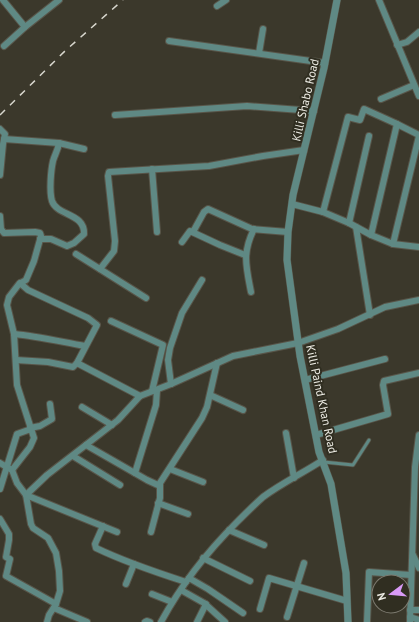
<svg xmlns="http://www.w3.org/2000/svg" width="419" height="622" font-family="'PT Sans',sans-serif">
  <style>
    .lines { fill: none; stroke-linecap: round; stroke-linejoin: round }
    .service-casing { stroke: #585549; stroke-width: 4.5 }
    .minor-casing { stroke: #585549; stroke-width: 8 }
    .tertiary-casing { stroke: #585549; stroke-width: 8 }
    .service { stroke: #5f8984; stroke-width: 3 }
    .minor { stroke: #5f8984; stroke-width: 6 }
    .tertiary { stroke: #5f8984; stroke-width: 7 }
    .rail { stroke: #d8d7ce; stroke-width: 1.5; stroke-dasharray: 7 7; stroke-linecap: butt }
    .labels { text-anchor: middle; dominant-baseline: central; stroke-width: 4; stroke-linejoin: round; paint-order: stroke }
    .street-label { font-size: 12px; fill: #eeede5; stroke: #302e21 }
  </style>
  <rect width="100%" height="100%" fill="#3b382b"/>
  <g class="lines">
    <defs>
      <path id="service" d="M324,462L353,465L369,440"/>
      <g id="minor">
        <path d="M3,0L25,27"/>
        <path d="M379,0L419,96"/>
        <path d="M217,6L226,0"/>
        <path d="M169,41L325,63"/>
        <path d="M397,45L407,42L419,32"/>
        <path d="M4,46L25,27L59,0"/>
        <path d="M259,53L263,29"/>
        <path d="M381,99L414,85"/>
        <path d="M115,115L247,106L314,111"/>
        <path d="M397,124L419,135"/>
        <path d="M0,129L5,134L3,144L0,175"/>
        <path d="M4,139L59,143L84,149"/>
        <path d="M152,169L157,232"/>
        <path d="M292,204L323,212L349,223L371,235L393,244L419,247"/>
        <path d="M323,212L348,117L360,120L364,109L397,124L371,235"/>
        <path d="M0,216L1,229L4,233L35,232L40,233L41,236L34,261L26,280L19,284L9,297L7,305L14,334L17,385L34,438L30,447L12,470"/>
        <path d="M349,223L369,136"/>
        <path d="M356,227L370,315"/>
        <path d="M193,232L204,212L208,209L252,229L288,232"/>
        <path d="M40,239H51L67,246L74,243L84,234C85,213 57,216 52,201C49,191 51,170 53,161C55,154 58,150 59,143"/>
        <path d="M182,242L190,231L220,245L245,255"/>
        <path d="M393,244L419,136"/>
        <path d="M76,254L146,298"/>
        <path d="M100,269L114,251L115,241L108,176L109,172L209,166L263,156L304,150"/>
        <path d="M251,292C246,266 242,253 254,229"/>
        <path d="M111,321L163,345L152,391"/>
        <path d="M14,334C37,336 62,342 85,346"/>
        <path d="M16,360L48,362L73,367L77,363L97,325L88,318L28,290L20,283"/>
        <path d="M77,363L140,396"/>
        <path d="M305,380L385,359"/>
        <path d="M171,384L168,360L170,348L182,313L202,280"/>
        <path d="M210,395L243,410"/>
        <path d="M82,407L112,425"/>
        <path d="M30,428L40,426L52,419L50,404"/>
        <path d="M286,433L294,478"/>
        <path d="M316,435L388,414L383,385L384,381L419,373"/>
        <path d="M86,445L147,480L160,486"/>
        <path d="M73,456L120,485"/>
        <path d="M0,463L12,470L17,483L26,495L31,524L33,528L48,538L56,553L59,571L60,591L56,604L49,615L47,622"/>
        <path d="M170,469L203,482"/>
        <path d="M135,473L156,405L157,390"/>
        <path d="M0,489L17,434L31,429"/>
        <path d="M158,503L188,514"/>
        <path d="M0,519L9,534V540L6,557L10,559L6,576L56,604"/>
        <path d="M103,526L95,544L96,548C125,562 155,572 186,582"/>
        <path d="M229,530L264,545"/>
        <path d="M117,532L26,495L47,475L118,420L140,396L171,384L233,356L298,343L338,329L385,307L419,300"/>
        <path d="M151,532L160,498V483L202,418L207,407L217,363"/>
        <path d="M413,555L419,568"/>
        <path d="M203,558L250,581"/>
        <path d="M189,578L208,589L243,613"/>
        <path d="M126,584L134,564"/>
        <path d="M181,590L204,603L225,622"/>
        <path d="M152,594L172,602"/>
        <path d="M54,608L87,622"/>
        <path d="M260,609L269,578L347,601"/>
        <path d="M410,610H419"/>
        <path d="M287,617L304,563"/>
        <path d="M410,617L419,620"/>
        <path d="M145,622L147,621L150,622"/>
        <path d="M161,622C181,585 207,552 237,522C245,514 254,505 263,497C282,483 303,473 323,460"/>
        <path d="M197,622L206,604"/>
        <path d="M367,622L369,572L411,575"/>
        <path d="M410,622L415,467L419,435"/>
      </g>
      <path id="tertiary" d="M337,0L324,68L293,195L288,232L287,260L300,356L319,452L331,484L346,573L348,622"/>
    </defs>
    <!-- service casing -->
    <use href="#service" class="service-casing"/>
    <!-- minor casing -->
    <use href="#minor" class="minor-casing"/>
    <!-- tertiary casing -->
    <use href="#tertiary" class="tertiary-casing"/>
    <!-- service -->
    <use href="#service" class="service"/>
    <!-- minor -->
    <use href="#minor" class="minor"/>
    <!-- tertiary -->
    <use href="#tertiary" class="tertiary"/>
    <!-- rail -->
    <path class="rail" d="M0,115L66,50L123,0"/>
  </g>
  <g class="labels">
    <!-- street labels -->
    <g class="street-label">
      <text transform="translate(305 100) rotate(-77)">Killi Shabo Road</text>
      <text transform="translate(322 399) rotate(78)">Killi Paind Khan Road</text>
    </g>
  </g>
  <!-- north arrow -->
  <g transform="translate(391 594) rotate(254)"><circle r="19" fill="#302e21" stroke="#7c7a6f"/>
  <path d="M0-3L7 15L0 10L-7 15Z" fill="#d99af7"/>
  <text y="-6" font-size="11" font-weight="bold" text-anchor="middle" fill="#eeede5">N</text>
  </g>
</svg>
